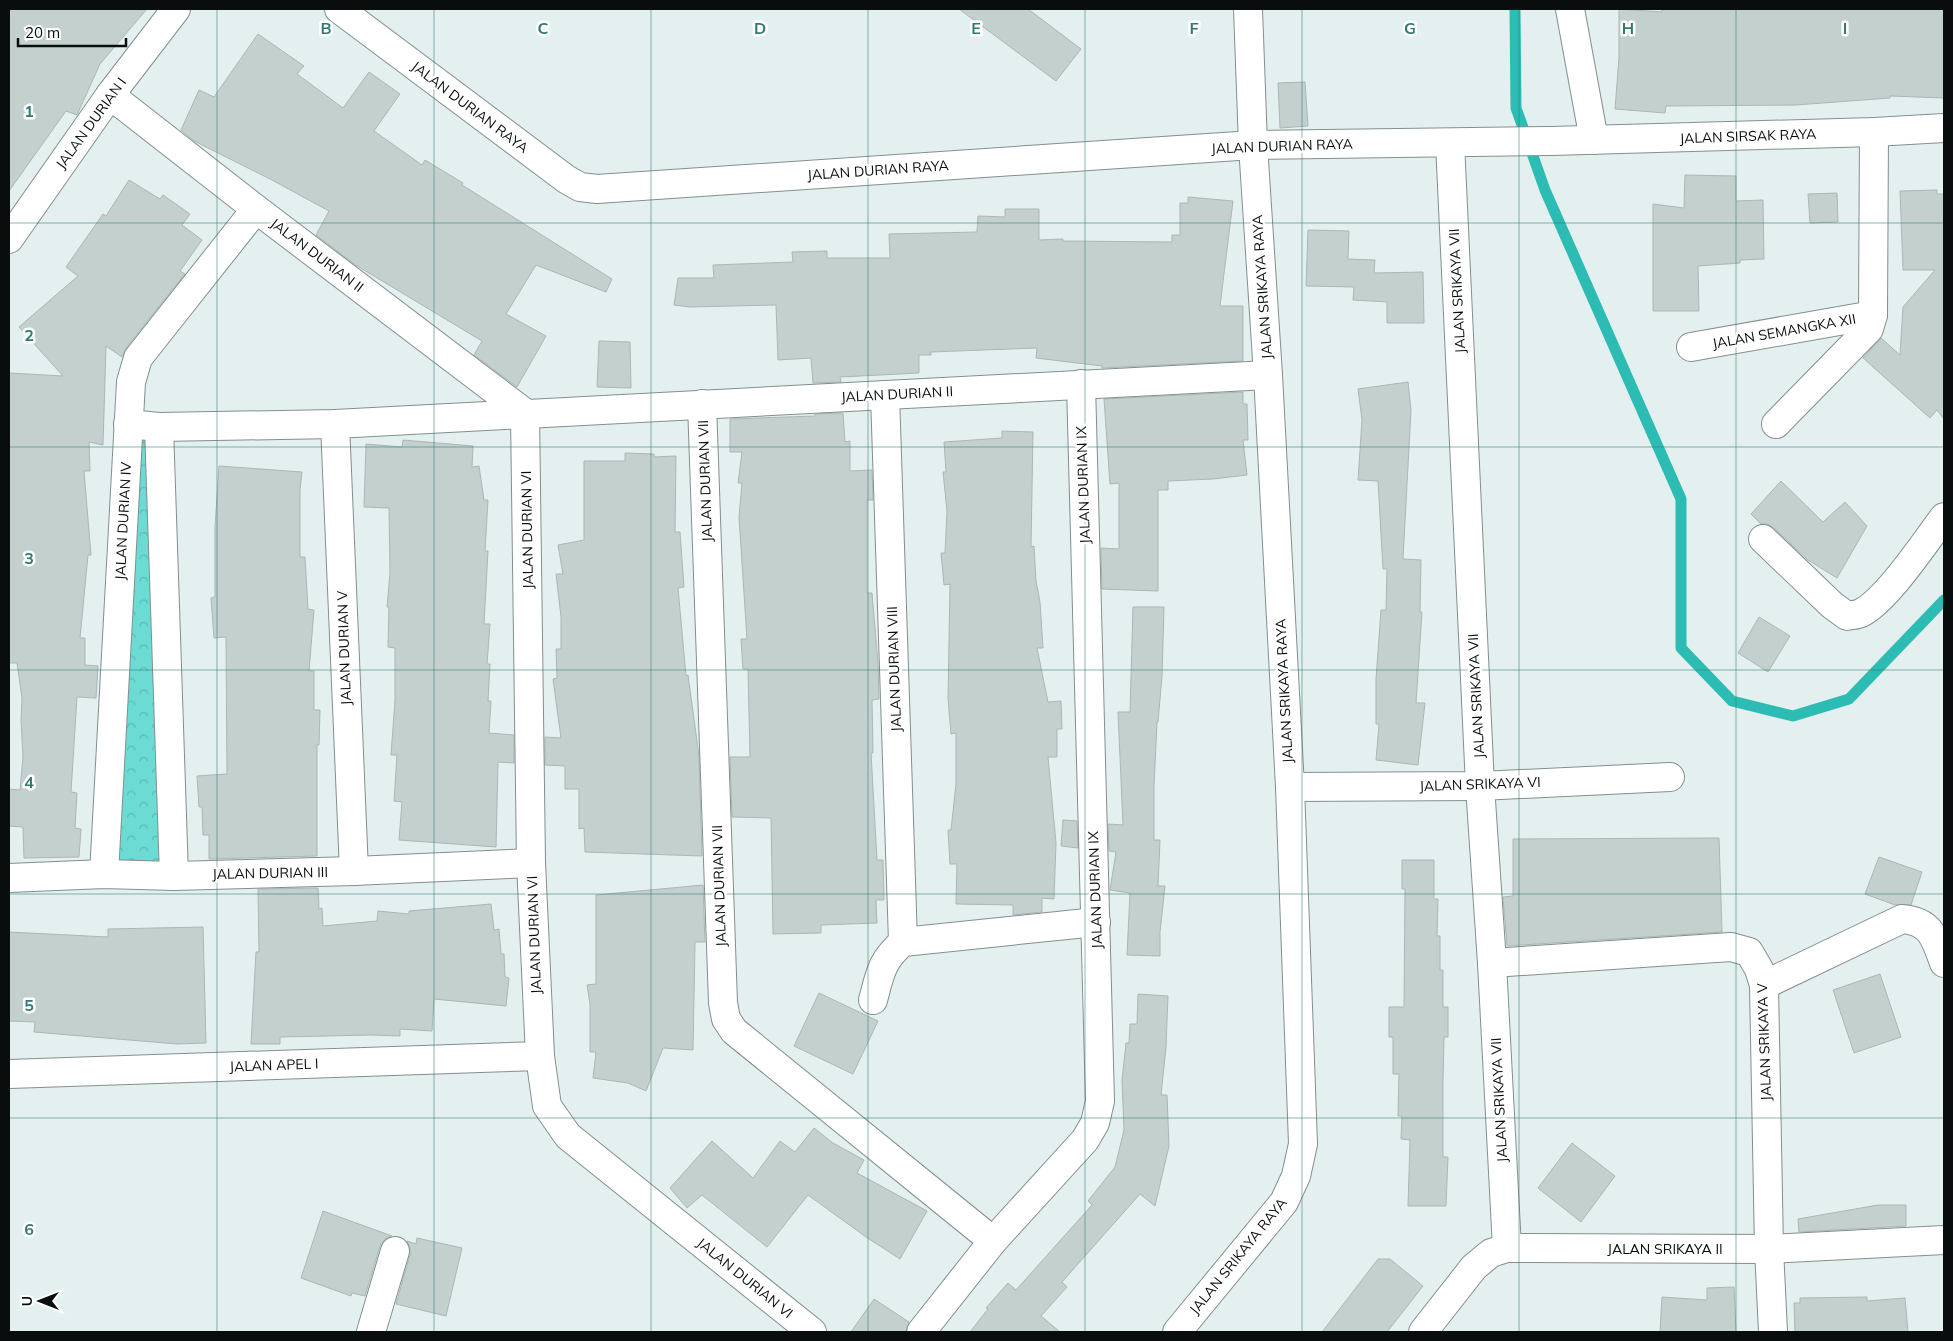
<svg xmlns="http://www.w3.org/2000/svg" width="1953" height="1341" font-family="Mulish,sans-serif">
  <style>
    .park { fill: url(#park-crowns) }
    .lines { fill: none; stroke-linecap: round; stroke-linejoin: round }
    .stream { stroke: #2dbcb4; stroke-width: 11 }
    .building { fill: #c3d0ce; stroke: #aab7b5 }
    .minor-casing { stroke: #838f8e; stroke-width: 30 }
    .minor { stroke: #fff; stroke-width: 28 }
    .grid { fill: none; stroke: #317974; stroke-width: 1; stroke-opacity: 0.55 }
    .labels { text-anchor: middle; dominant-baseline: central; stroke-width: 5; stroke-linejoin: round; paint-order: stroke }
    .street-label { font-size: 14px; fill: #090d0d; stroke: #fff }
    .grid-label { font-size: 16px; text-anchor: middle; font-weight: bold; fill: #317974; stroke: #fff; stroke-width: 5; stroke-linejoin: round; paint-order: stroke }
  </style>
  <defs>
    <pattern id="park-crowns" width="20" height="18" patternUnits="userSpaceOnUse" patternTransform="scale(1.25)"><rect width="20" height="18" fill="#6bdbd3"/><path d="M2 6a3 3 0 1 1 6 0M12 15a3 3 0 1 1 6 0" fill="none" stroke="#5bbbb4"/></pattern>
  </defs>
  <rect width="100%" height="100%" fill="#e3f0ef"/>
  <!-- park -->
  <path class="park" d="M128,424L159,427L174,876L104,874Z"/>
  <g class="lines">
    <!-- stream -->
    <path class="stream" d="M1515,9L1516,108L1545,190L1681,499V648L1732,701L1793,716L1849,699L1944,600"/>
  </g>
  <!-- building -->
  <g class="building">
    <path d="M9,9H147L100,64L77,115L66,111L9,191Z"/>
    <path d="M959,9H1028L1081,49L1056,81Z"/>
    <path d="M1619,9L1662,12V9H1944V98L1890,96V98L1796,105L1666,106L1665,113L1615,109L1619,57Z"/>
    <path d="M258,34L304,66L297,74L343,108L369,72L400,94L374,131L422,165L425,160L463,183L462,185L612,279L606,292L536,265L506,314L546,336L517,387L474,355L482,341L354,264L316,235L329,211L272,180L194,141L181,130L199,90L214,97Z"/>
    <path d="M1305,82L1308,126L1280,128L1278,83Z"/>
    <path d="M1685,175L1736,176V201L1763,200L1764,259L1740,260V263L1698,266L1699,311H1653V204L1684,208Z"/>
    <path d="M129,180L160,199L163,195L190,214L182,225L202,240L180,271L185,274L126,348L122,357L106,346L103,445L89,442L90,471H84L91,555H88L80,638H85V665L98,666L96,698L77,697L71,792L77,793L75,828L81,829L79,857L24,858L23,827L9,826V789L20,790L23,757L21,720L22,698L17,663H9V373L63,376L19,327L78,276L66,267L103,214L106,216Z"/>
    <path d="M1937,190V194H1944V419L1937,410L1930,418L1863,358L1881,338L1900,355L1903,307L1935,270H1903L1900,191Z"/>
    <path d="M1837,193L1838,222L1810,223L1808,194Z"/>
    <path d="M1188,197L1233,201L1220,306H1243V361L1102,368V366L1036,358L1037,348L931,352V355H919V373L840,377L841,382L813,383L811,358L778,360L776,305L690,307L674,305L678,278H714L713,265L793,262L792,252L827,251V258H890L889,234L977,232L978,216L1005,217V209H1039V240L1063,239V241L1172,242V235H1180V203H1188Z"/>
    <path d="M1308,230L1349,231L1348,259L1375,260L1374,273L1423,272L1424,323H1387V302L1353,300L1354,287L1306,286Z"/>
    <path d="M599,341L630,342L631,388L597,387Z"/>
    <path d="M1408,382L1411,410L1403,559L1421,560L1420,612H1422L1416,703H1425L1418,765L1376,760L1379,724H1376V679L1381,610H1386L1387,569H1383L1378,481L1358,480L1362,420L1358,389Z"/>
    <path d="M1243,392V404H1247L1248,440H1243L1247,475L1213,479L1168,481V490H1158V591L1102,589L1101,548L1119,549V483L1110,484L1104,399Z"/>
    <path d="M843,413L845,442L850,441V471L872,470L873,500H867V593H872L878,663L879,699L872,700L873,753H871L877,860H883L884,900H876L877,923L821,925V933L773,934L771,818L732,817L730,757H750L748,669H743L741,639H747L739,517L742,483H738L742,452H730V419L815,416V414Z"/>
    <path d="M1002,431L1033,432L1031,547L1034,546L1036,581L1040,602L1043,648H1037L1048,702L1061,701L1062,729H1057V757H1048L1056,843L1054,899L1042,898V912L1013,915V905L956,904L957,864H950L948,830H951L956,784V733L951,734L948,698L950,584L944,585L941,553H945L947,511L943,472H946L944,442L1002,438Z"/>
    <path d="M403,440L473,446L472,467L479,466L484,500H488L485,551H488L484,624H490L487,664H490L488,701H491L489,733L514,735V763L498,762L496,847L399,840L402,802L394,801L397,755H391L395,700V648L388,647L389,607H387L390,573L389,508L364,507L366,444L402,447Z"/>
    <path d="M625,453L654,454V457L676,456L675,532H680L684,587L678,588L686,676L688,675L699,756L702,856L585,852L584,828L579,829V789H565V766L545,765V737L561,738L553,679L557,678L556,649H561V617L556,574H563L558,545L584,540V461H625Z"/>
    <path d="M219,466L302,472L300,490V557H305L308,609L314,610L309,671H314V710H320L319,745H317V856L209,859V835H203L202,807H199L197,776L227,774L226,637L214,638L211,598L215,597V527Z"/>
    <path d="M1781,481L1823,522L1845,502L1867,526L1837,578L1808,560L1774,528L1767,524H1761L1751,514Z"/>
    <path d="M1133,607H1164L1162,676L1158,722H1157L1154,787V840H1160L1158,886H1165L1160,932V956L1127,955L1130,893L1110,890L1116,852L1109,851L1108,824L1123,825L1118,712H1130Z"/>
    <path d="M1759,617L1790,636L1768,672L1738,653Z"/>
    <path d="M1063,820L1077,821L1078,848L1061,846Z"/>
    <path d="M1719,838L1722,932L1507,946L1503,897L1513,896V839Z"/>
    <path d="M1879,857L1922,872L1911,905H1895L1865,894Z"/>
    <path d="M1402,860H1434V899H1438L1437,936H1440V970H1443V1007H1448V1037H1444L1443,1080V1157H1448L1446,1206H1408L1410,1140L1401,1139L1402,1116H1398L1399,1074H1393V1037H1389V1007H1404L1405,889H1402Z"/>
    <path d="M703,885L705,942H695L693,1050L663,1048L646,1091L628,1083L593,1078L596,1052H590V1004L587,985L596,984V895Z"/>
    <path d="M318,888L319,909L322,908L323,926L377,921L378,911L409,914V911L491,904L494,930L499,929L501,954H504L505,977L509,978L506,1006L434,999L432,1031L400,1029V1036L371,1035L280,1037V1044H251L256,952H259L258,889Z"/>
    <path d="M203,927L206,1043L177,1044L34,1032L35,1022L9,1021V932L108,937V929Z"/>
    <path d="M1880,974L1901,1037L1854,1053L1833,990Z"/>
    <path d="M819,993L878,1021L853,1074L794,1046Z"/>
    <path d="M1138,994L1168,996L1166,1047L1161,1095H1167L1169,1146L1155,1206L1140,1194L1062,1282L1067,1287L1041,1316L1060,1332H970L988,1309L986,1308L1008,1283L1016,1290L1092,1205L1088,1201L1115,1167L1124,1130L1122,1080L1126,1043H1129L1130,1024H1137Z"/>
    <path d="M814,1128L833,1143L864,1160L857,1173L927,1211L900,1259L866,1237L808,1195L767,1247L702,1195L687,1208L670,1188L712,1141L753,1178L780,1141L795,1152Z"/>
    <path d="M1572,1143L1615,1176L1581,1222L1538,1188Z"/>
    <path d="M1878,1205H1906V1226L1799,1232L1798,1219Z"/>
    <path d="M323,1211L392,1236L385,1239L380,1246L365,1296L352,1293L351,1296L301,1278Z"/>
    <path d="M417,1238L462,1248L446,1316L396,1304L410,1255V1248L407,1241L416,1244Z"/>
    <path d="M1378,1259H1390L1423,1286L1387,1332H1322Z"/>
    <path d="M1734,1287L1736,1332H1660L1662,1297L1707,1300V1288Z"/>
    <path d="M1867,1297V1301L1905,1298L1908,1332H1795L1794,1303H1800V1298Z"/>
    <path d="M874,1299L909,1322L906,1332H851Z"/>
  </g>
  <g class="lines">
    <defs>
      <g id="minor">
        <path d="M339,9L566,179L580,187L597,189L1253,145L1551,141L1874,132L1944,128"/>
        <path d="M1570,9L1594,140"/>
        <path d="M110,95L256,209L525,413L531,863L540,1056L547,1106L568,1136L812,1332"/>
        <path d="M1450,143L1480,786L1492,963L1507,1248"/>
        <path d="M9,239L110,95L176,9"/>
        <path d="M1691,347L1873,315L1874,132"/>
        <path d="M885,395L903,942"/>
        <path d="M702,404L723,1003L726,1019L734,1031L993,1241"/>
        <path d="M128,424L159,427L335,424L1268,375"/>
        <path d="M335,424L354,871"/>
        <path d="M1776,424L1869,329L1873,315"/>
        <path d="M159,427L174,876"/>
        <path d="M1763,539L1832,605L1847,616C1851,615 1857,615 1861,613C1887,600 1925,542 1944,517"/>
        <path d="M1290,787L1480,786L1670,777"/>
        <path d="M104,874L131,382L138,358L256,209"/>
        <path d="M9,878L104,874L174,876L354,871L531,863"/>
        <path d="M1492,963L1731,947L1749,952L1759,969L1764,985L1769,1249L1773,1332"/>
        <path d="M1764,985L1902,919C1931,921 1935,938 1944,963"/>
        <path d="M873,1000C880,974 881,961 903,942L1096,922"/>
        <path d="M9,1074L540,1056"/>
        <path d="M371,1332L395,1251"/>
        <path d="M921,1332L993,1241L1085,1140L1095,1123L1100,1101L1081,384"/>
        <path d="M1177,1332L1284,1202L1296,1176L1303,1144L1290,787L1268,375L1253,145L1248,9"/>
        <path d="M1423,1332L1474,1267L1491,1253L1507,1248L1769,1249L1944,1240"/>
      </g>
    </defs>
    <!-- minor casing -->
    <use href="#minor" class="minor-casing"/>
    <!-- minor -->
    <use href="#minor" class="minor"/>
  </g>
  <!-- grid -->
  <path class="grid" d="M217,9V1332M434,9V1332M651,9V1332M868,9V1332M1085,9V1332M1302,9V1332M1519,9V1332M1736,9V1332M9,223H1944M9,447H1944M9,670H1944M9,894H1944M9,1118H1944"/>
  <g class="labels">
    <!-- street labels -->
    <g class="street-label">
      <text transform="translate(470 107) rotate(37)">JALAN DURIAN RAYA</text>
      <text transform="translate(91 123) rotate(-54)">JALAN DURIAN I</text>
      <text transform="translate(1748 136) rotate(-2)">JALAN SIRSAK RAYA</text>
      <text transform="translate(1282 146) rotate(-2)">JALAN DURIAN RAYA</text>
      <text transform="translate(878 170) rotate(-4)">JALAN DURIAN RAYA</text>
      <text transform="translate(317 255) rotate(37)">JALAN DURIAN II</text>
      <text transform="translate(1262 287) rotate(-94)">JALAN SRIKAYA RAYA</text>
      <text transform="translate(1457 291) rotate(-93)">JALAN SRIKAYA VII</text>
      <text transform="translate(1784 331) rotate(-10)">JALAN SEMANGKA XII</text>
      <text transform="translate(897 394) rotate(-3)">JALAN DURIAN II</text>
      <text transform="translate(705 481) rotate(-92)">JALAN DURIAN VII</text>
      <text transform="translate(1083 485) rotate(-92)">JALAN DURIAN IX</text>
      <text transform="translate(123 521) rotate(-87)">JALAN DURIAN IV</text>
      <text transform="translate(527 530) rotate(-91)">JALAN DURIAN VI</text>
      <text transform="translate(344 648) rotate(-92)">JALAN DURIAN V</text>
      <text transform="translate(894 669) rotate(-92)">JALAN DURIAN VIII</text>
      <text transform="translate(1284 691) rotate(-93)">JALAN SRIKAYA RAYA</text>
      <text transform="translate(1476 696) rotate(-93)">JALAN SRIKAYA VII</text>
      <text transform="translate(1480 784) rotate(-2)">JALAN SRIKAYA VI</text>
      <text transform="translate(270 873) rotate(-1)">JALAN DURIAN III</text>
      <text transform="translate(719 886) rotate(-92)">JALAN DURIAN VII</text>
      <text transform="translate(1095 890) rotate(-92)">JALAN DURIAN IX</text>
      <text transform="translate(534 935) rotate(-92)">JALAN DURIAN VI</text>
      <text transform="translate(1764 1042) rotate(-92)">JALAN SRIKAYA V</text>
      <text transform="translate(274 1065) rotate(-2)">JALAN APEL I</text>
      <text transform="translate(1499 1100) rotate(-93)">JALAN SRIKAYA VII</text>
      <text x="1665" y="1249">JALAN SRIKAYA II</text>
      <text transform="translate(1238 1256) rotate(-51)">JALAN SRIKAYA RAYA</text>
      <text transform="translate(745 1278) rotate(39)">JALAN DURIAN VI</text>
    </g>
  </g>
  <g class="grid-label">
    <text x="326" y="34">B</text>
    <text x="543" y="34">C</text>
    <text x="760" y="34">D</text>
    <text x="976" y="34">E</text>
    <text x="1194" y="34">F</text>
    <text x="1410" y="34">G</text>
    <text x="1628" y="34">H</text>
    <text x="1845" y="34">I</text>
    <text x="29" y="117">1</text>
    <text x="29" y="341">2</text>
    <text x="29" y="564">3</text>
    <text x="29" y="788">4</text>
    <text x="29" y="1011">5</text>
    <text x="29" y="1235">6</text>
  </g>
  <!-- border -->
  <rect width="1953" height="1341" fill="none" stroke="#090d0d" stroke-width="20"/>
  <!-- north arrow -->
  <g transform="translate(40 1301) rotate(270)" stroke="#ffffff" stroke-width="4" paint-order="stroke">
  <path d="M0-4L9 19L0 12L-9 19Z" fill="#090d0d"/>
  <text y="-8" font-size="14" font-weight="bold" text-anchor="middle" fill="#090d0d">U</text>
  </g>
  <!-- scale -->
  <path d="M18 38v8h108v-8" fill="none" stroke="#090d0d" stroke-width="2.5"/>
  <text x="25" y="38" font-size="15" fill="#090d0d" stroke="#ffffff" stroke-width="4" paint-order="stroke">20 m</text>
</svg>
